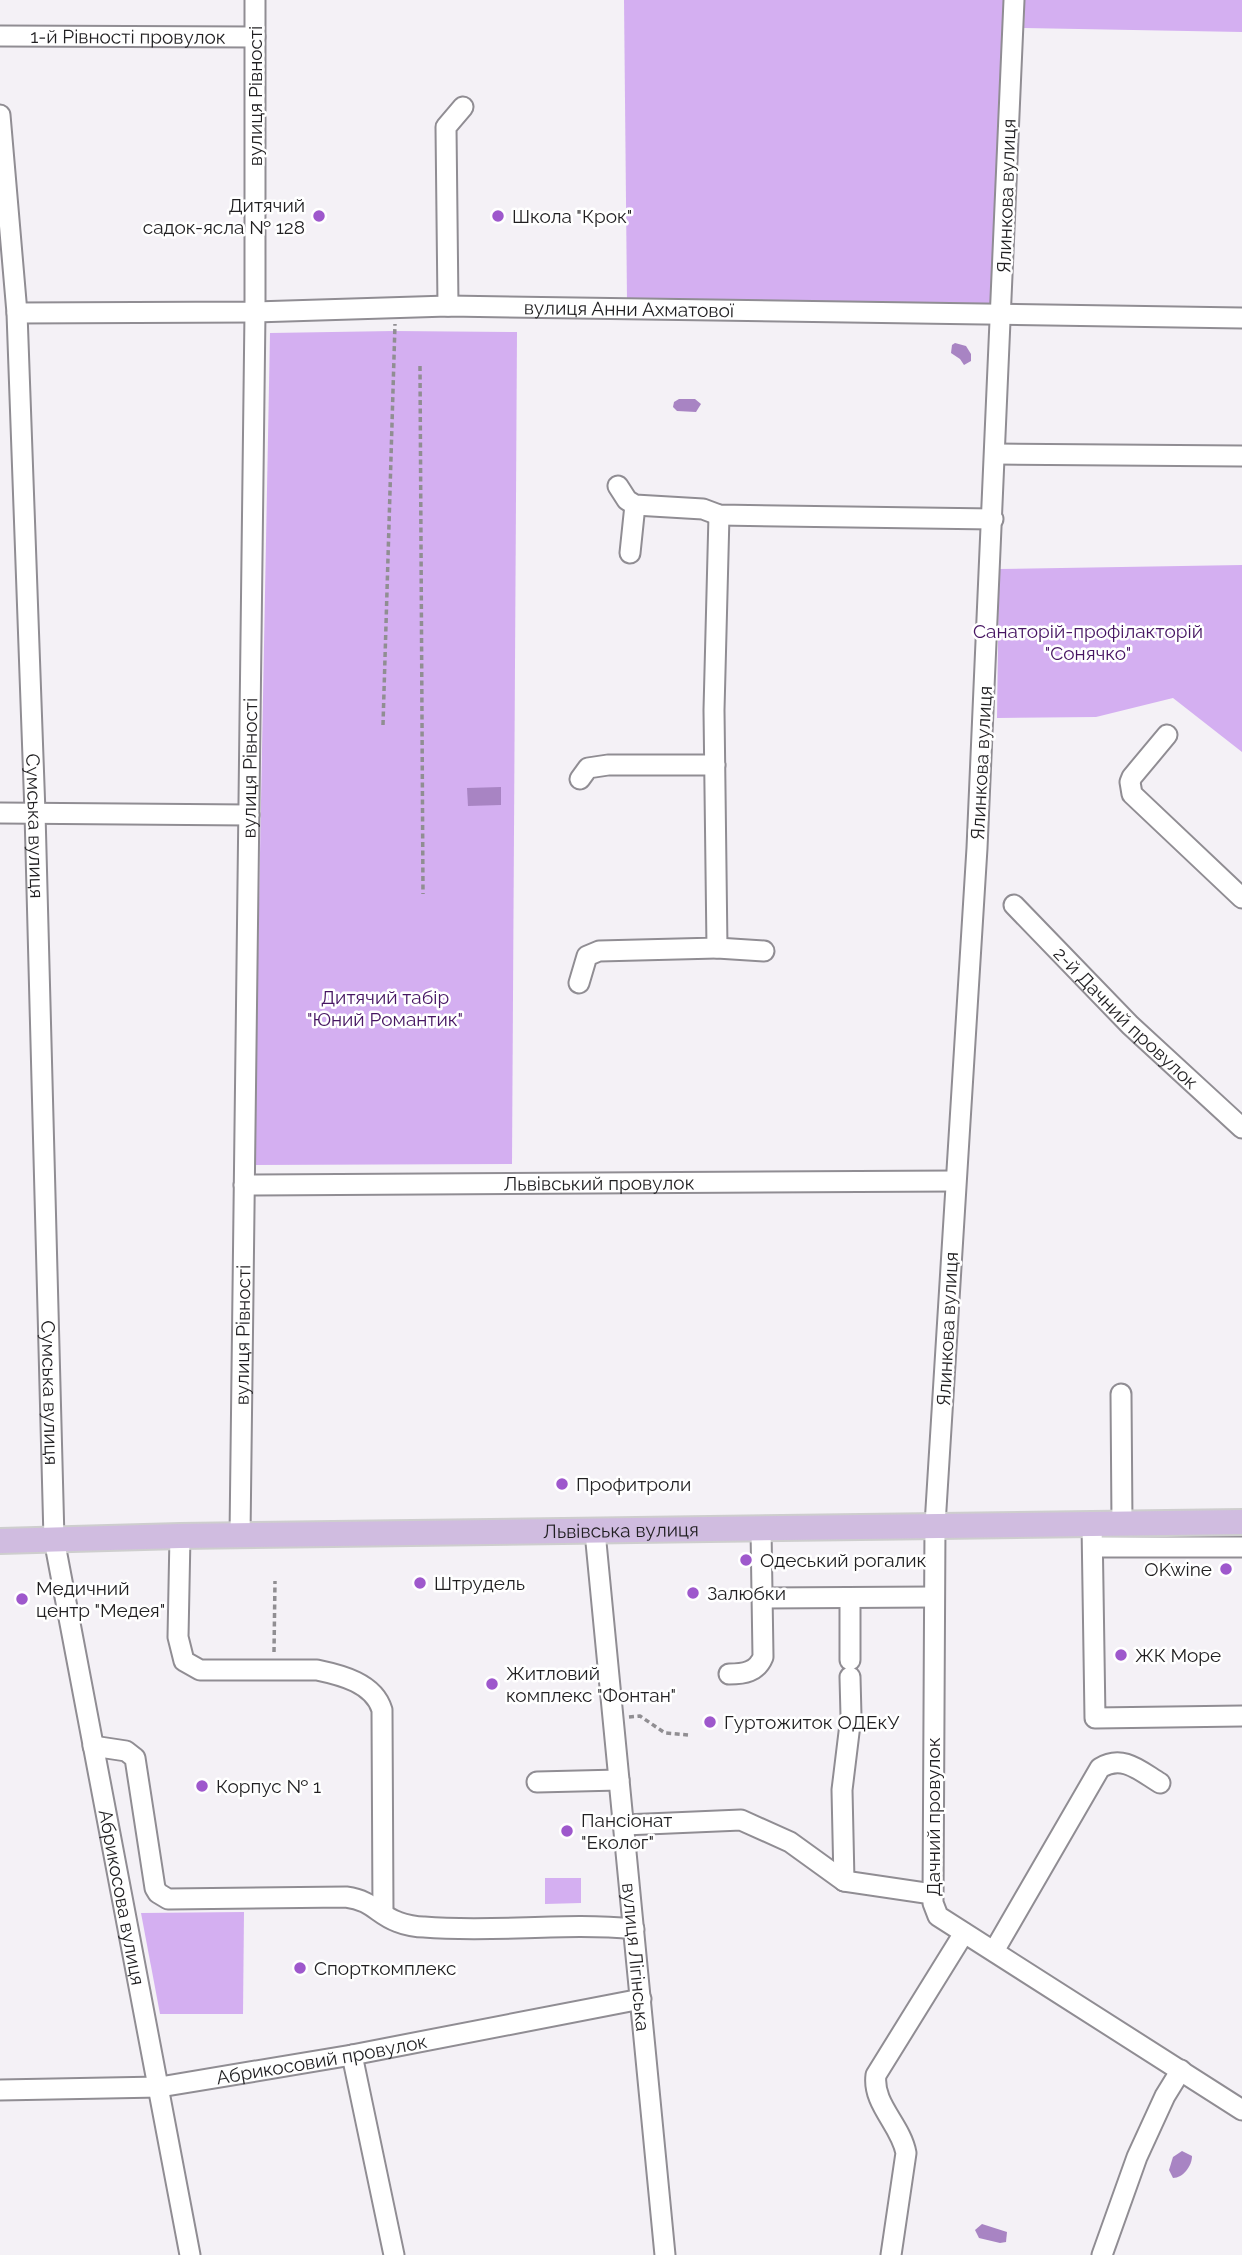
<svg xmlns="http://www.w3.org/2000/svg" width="1242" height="2255" font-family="Raleway,sans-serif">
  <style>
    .green { fill: #d4aff1 }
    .water { fill: #a884c3 }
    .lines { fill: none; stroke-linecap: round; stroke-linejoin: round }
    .minor-casing { stroke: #908d93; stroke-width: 23 }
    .major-casing { stroke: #cecece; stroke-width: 28 }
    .path { stroke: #908e92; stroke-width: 3.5; stroke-dasharray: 5 3.5; stroke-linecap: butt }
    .minor { stroke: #fff; stroke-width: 19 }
    .major { stroke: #d0bce0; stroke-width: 24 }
    .poi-dot { fill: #9e58cc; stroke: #fff; stroke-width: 2.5 }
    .labels { text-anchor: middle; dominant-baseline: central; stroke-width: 5; stroke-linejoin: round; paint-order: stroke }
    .street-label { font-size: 19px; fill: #201f21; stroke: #fff }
    .poi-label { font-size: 19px; fill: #201f21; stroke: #fff; text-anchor: start }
    .park-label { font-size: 19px; fill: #461562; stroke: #fff }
  </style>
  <rect width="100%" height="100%" fill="#f4f1f6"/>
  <!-- green -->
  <g class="green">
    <path d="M624,0H1003L1000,304L627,300Z"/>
    <path d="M1025,0H1242V32L1024,28Z"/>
    <path d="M394,331L517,332L512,1164L254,1165L270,333Z"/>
    <path d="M1242,565V752L1173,698L1096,717L997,718L999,569Z"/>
    <path d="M545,1878H581V1903L545,1904Z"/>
    <path d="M244,1912L243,2014H160L141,1913Z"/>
  </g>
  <!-- water -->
  <g class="water">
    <path d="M955,343L966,346L971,354V361L964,365L960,359L951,353L952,345Z"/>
    <path d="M679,399H695L701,404L696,412L677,411L673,407L674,402Z"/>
    <path d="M501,787V805L468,806L467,788Z"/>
    <path d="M1182,2151L1192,2156C1192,2166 1183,2178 1173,2178L1169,2170L1173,2157Z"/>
    <path d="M982,2224L1007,2232L1006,2242L1000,2243L979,2238L975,2230Z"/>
  </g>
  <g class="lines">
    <defs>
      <g id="minor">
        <path d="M1014,0L977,848L935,1525L933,1903L938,1916L1242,2110"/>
        <path id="s1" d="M0,36L255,37"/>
        <path id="s2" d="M0,115L17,313L35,813L54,1539L190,2255"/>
        <path d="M448,306L446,127L463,107"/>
        <path id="s3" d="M17,313L255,312L448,306L1242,318"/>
        <path d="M996,454L1242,456"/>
        <path d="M618,486L627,500L635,505L703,509L719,515L993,519"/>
        <path d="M630,553L635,505"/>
        <path d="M1167,735L1132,777L1130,782L1132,794L1242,898"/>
        <path d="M580,779L588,768L608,765H715"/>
        <path d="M0,813L249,815"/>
        <path id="s4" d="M1014,905L1130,1025L1242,1128"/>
        <path d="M717,948L764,951"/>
        <path d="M579,983L587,956L599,951L717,948L714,710L719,515"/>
        <path id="s5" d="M244,1185L955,1181"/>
        <path d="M1121,1394L1122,1523"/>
        <path d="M1092,1524L1095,1718L1242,1716"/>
        <path id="s6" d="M595,1532L665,2255"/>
        <path d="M180,1536L178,1637L184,1661L200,1670H317C341,1675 374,1683 382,1710L383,1913"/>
        <path id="s7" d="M240,1536L255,312V0"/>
        <path d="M1093,1547H1242"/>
        <path d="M763,1598L933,1597"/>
        <path d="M850,1598V1660"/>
        <path d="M729,1674C744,1674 757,1672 763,1657L761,1529"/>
        <path d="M93,1746L126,1751L135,1758L155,1888L158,1893L168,1899L346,1897C374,1901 376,1914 398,1922C405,1925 417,1927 424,1927C494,1933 565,1922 634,1929"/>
        <path d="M537,1782L619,1780"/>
        <path d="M624,1825L741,1820L790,1842L844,1881L932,1894"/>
        <path d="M844,1881L842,1790L851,1716L850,1677"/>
        <path d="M994,1951L1100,1768C1123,1754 1140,1771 1160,1783"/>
        <path d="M352,2055L394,2255"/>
        <path id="s8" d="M0,2090L160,2087L352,2055L641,1999"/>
        <path d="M891,2255L906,2153C901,2125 872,2104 876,2075L964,1933"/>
        <path d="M1102,2255L1137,2157L1165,2096L1181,2070"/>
      </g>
      <g id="major">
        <path id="s9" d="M0,1541L180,1536L1242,1522"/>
      </g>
    </defs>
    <!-- minor casing -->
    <use href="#minor" class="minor-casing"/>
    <!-- major casing -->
    <use href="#major" class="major-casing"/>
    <!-- path -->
    <g class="path">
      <path d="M420,366L423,894"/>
      <path d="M383,725L395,324"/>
      <path d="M274,1652L275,1581"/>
      <path d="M629,1717L640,1716L665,1733L688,1735"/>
    </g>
    <!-- minor -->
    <use href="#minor" class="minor"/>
    <!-- major -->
    <use href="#major" class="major"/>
  </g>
  <!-- markers -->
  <g class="poi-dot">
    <circle cx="319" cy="216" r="7"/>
    <circle cx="498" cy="216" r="7"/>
    <circle cx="562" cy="1484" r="7"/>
    <circle cx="746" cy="1560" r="7"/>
    <circle cx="1226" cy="1569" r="7"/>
    <circle cx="420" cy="1583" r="7"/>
    <circle cx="693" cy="1593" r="7"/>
    <circle cx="22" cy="1599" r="7"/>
    <circle cx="1121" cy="1655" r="7"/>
    <circle cx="492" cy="1684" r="7"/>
    <circle cx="710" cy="1722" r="7"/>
    <circle cx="202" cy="1786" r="7"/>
    <circle cx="567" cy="1831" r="7"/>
    <circle cx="300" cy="1968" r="7"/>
  </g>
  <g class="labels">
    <!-- street labels -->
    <g class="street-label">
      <text stroke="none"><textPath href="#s1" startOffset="128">1-й Рівності провулок</textPath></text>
      <text transform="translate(255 96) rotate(-90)">вулиця Рівності</text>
      <text transform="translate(1006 196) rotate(-88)">Ялинкова вулиця</text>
      <text stroke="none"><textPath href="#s3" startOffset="612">вулиця Анни Ахматової</textPath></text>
      <text transform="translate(981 763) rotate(-87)">Ялинкова вулиця</text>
      <text stroke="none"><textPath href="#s7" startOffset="768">вулиця Рівності</textPath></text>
      <text stroke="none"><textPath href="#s2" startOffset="712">Сумська вулиця</textPath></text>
      <text stroke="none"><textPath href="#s4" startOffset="159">2-й Дачний провулок</textPath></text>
      <text stroke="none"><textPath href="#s5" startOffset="355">Львівський провулок</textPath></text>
      <text transform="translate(947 1329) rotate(-87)">Ялинкова вулиця</text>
      <text stroke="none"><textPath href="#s7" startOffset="201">вулиця Рівності</textPath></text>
      <text stroke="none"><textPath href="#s2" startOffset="1279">Сумська вулиця</textPath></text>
      <text stroke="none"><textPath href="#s9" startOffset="621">Львівська вулиця</textPath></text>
      <text transform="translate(933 1817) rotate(-90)">Дачний провулок</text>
      <text stroke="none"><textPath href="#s2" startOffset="1790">Абрикосова вулиця</textPath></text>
      <text stroke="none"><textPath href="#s6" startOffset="427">вулиця Лігінська</textPath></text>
      <text stroke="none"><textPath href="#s8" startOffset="324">Абрикосовий провулок</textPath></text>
    </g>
    <!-- poi labels -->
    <g class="poi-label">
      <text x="305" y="205" text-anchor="end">Дитячий<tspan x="305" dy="22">садок-ясла № 128</tspan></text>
      <text x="512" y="216">Школа "Крок"</text>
      <text x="576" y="1484">Профитроли</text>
      <text x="760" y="1560">Одеський рогалик</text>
      <text x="1212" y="1569" text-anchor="end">OKwine</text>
      <text x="434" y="1583">Штрудель</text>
      <text x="36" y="1588">Медичний<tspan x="36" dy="22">центр "Медея"</tspan></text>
      <text x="707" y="1593">Залюбки</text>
      <text x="1135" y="1655">ЖК Море</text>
      <text x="506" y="1673">Житловий<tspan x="506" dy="22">комплекс "Фонтан"</tspan></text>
      <text x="724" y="1722">Гуртожиток ОДЕкУ</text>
      <text x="216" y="1786">Корпус № 1</text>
      <text x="581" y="1820">Пансіонат<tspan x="581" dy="22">"Еколог"</tspan></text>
      <text x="314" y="1968">Спорткомплекс</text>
    </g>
    <!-- park labels -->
    <g class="park-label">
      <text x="1088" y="631">Санаторій-профілакторій<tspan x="1088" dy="22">"Сонячко"</tspan></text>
      <text x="385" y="997">Дитячий табір<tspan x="385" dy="22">"Юний Романтик"</tspan></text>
    </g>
  </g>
</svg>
